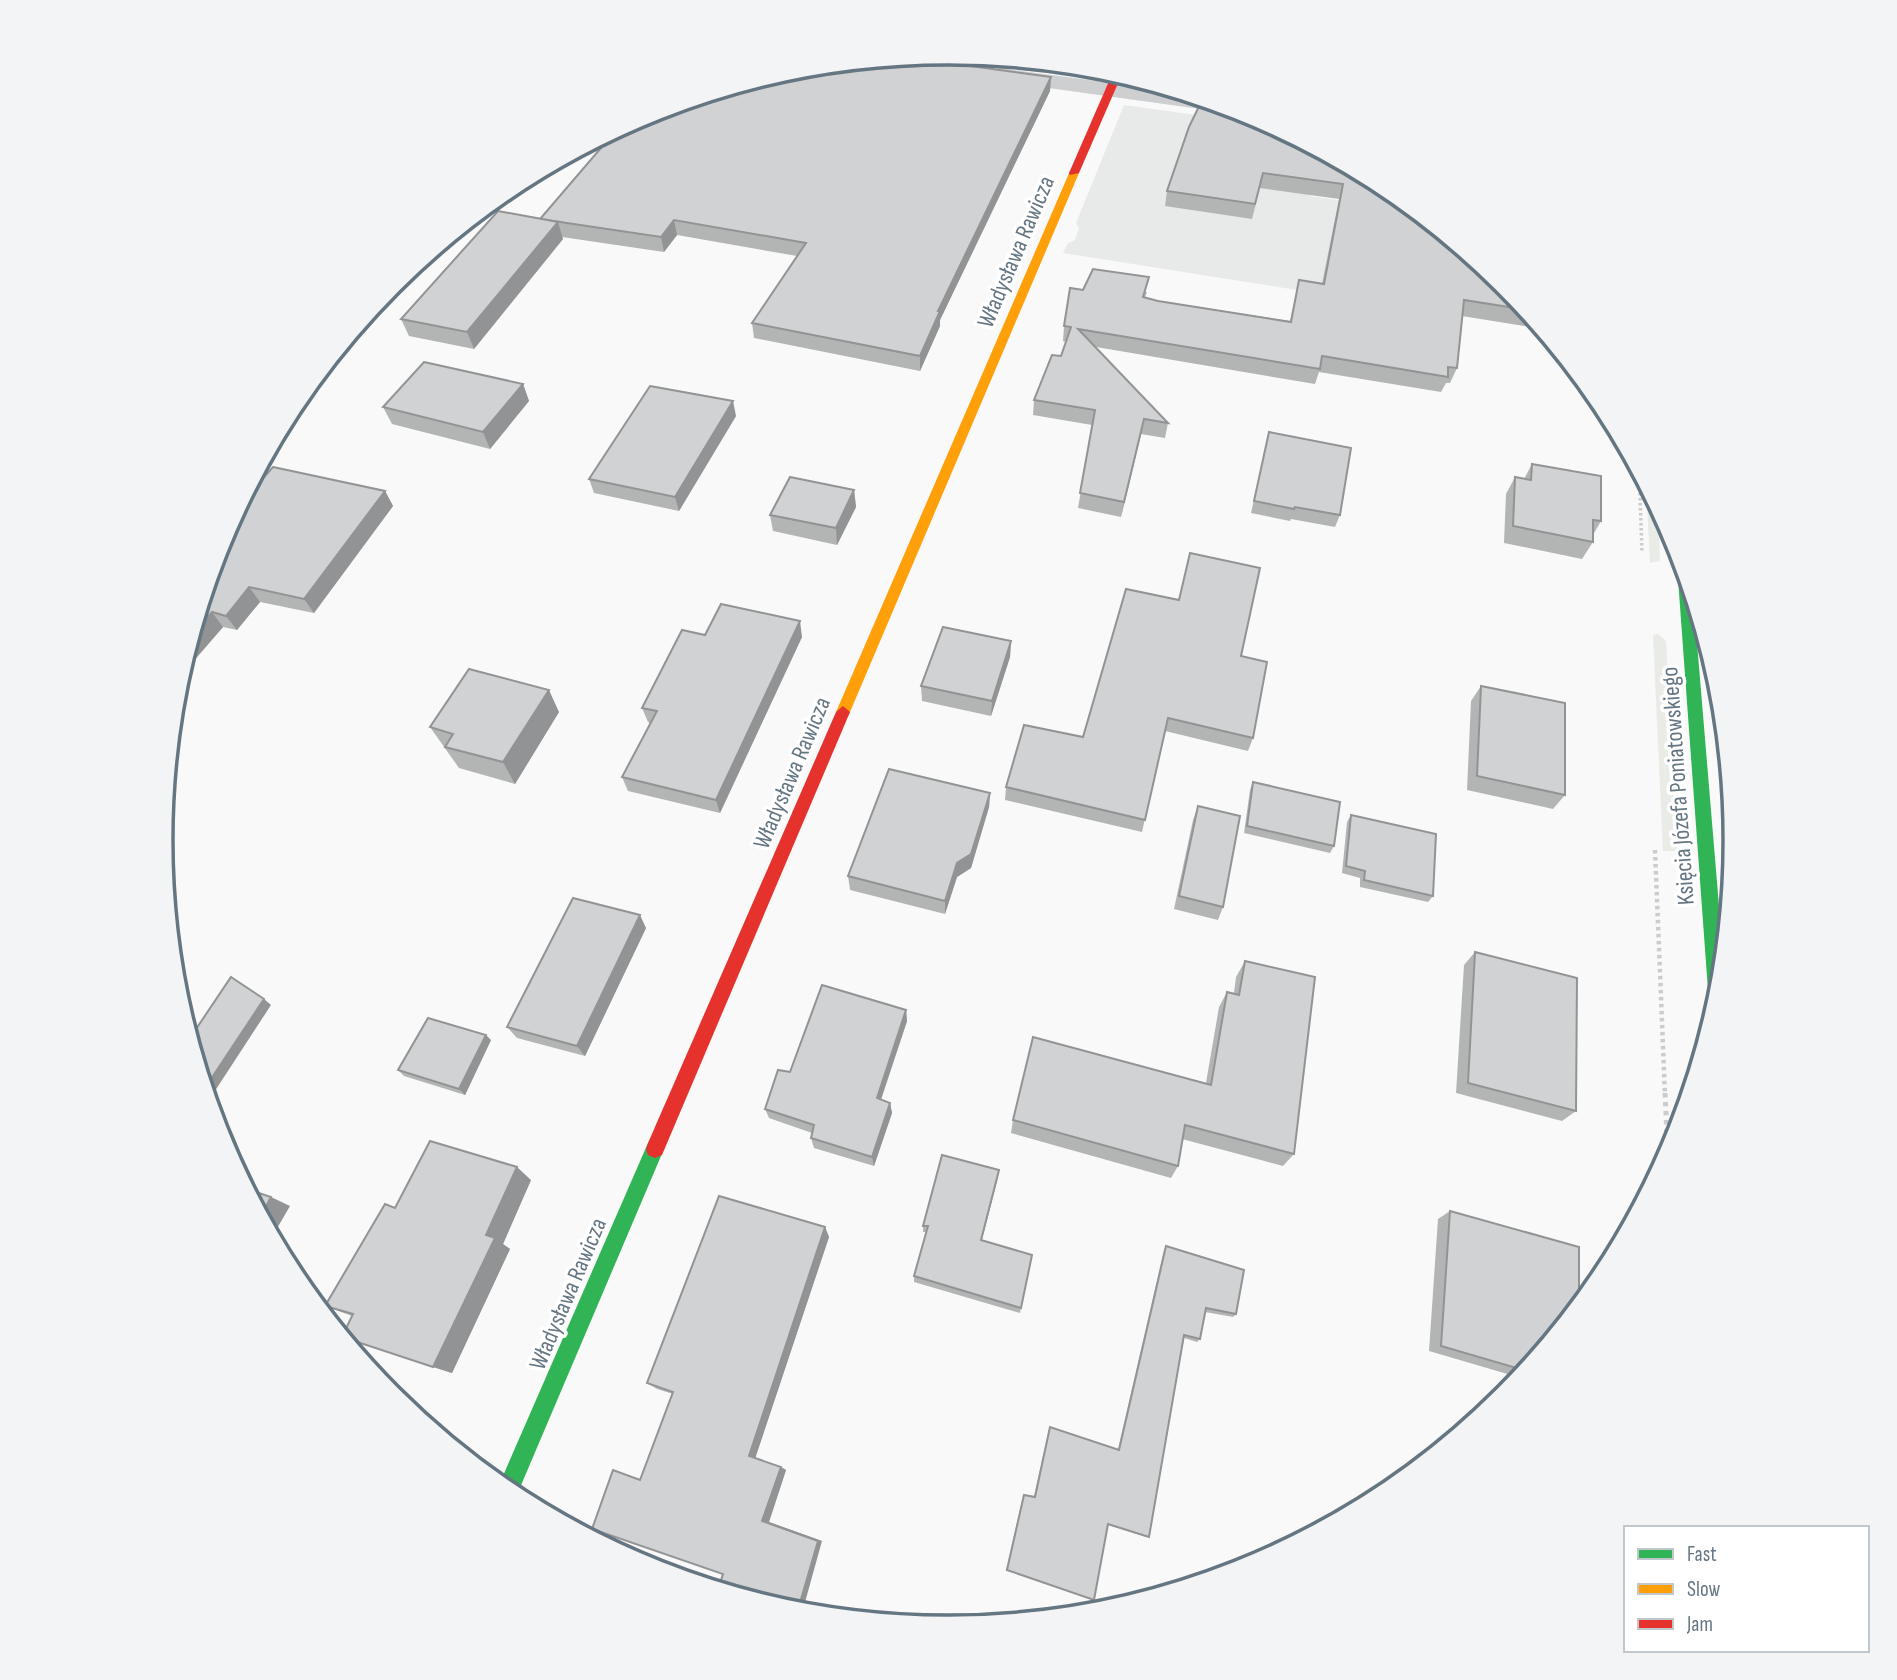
<svg xmlns="http://www.w3.org/2000/svg" width="1897" height="1680" font-family="'Sofia Sans Condensed',sans-serif">
  <style>
    .built { fill: #e8e9e9 }
    .green { fill: #e8ebe6 }
    .lines { fill: none; stroke-linecap: round; stroke-linejoin: round }
    .path-far2 { stroke: #cbcccd; stroke-width: 3.5; stroke-dasharray: 2.5 2.5; stroke-linecap: butt }
    .path-far1 { stroke: #cbcccd; stroke-width: 4.5; stroke-dasharray: 3.5 3.5; stroke-linecap: butt }
    .path { stroke: #cbcccd; stroke-width: 5; stroke-dasharray: 4.5 4.5; stroke-linecap: butt }
    .street { fill: #cecfd0; fill-rule: evenodd }
    .fast { fill: #30b455; fill-rule: evenodd }
    .slow { fill: #ff9f0a; fill-rule: evenodd }
    .jam { fill: #e5322d; fill-rule: evenodd }
    .wall { fill: #b3b5b5 }
    .shaded-wall { fill: #929394 }
    .building { fill: #d0d2d3; stroke: #929394; stroke-width: 2 }
    .labels { text-anchor: middle; dominant-baseline: central; stroke-width: 7; stroke-linejoin: round; paint-order: stroke }
    .street-label { font-size: 24px; fill: #657683; stroke: #fff }
    .rim { fill: none; stroke: #657683; stroke-width: 3.5 }
  </style>
  <rect width="100%" height="100%" fill="#f9f9f9"/>
  <!-- built -->
  <path class="built" d="M1124,105L1275,126L1318,162L1311,196L1420,213L1506,283L1543,329L1063,253L1068,243L1075,240L1079,228L1076,223Z"/>
  <!-- green -->
  <g class="green">
    <path d="M1647,504L1658,510L1660,561L1650,563Z"/>
    <path d="M1658,634L1666,641L1678,851H1663L1653,635Z"/>
  </g>
  <g class="lines">
    <!-- path-far2 -->
    <path class="path-far2" d="M1639,468L1642,551"/>
    <!-- path-far1 -->
    <path class="path-far1" d="M1655,850L1665,1095"/>
    <!-- path -->
    <path class="path" d="M1665,1093L1668,1157"/>
    <!-- street -->
    <path class="street" d="M999,68L1187,93L1238,109L1229,113L991,80L988,75Z"/>
    <!-- fast -->
    <g class="fast">
      <path d="M408,269L411,272L410,274L366,321L360,322L392,283Z"/>
      <path d="M1683,561L1693,595L1724,966L1721,994L1716,1011L1709,1004L1677,565Z"/>
      <path d="M655,1140L662,1143L664,1149L516,1497L499,1485L648,1143Z"/>
    </g>
    <!-- slow -->
    <path class="slow" d="M1070,171L1079,173L850,712L848,716H838L836,712Z"/>
    <!-- jam -->
    <g class="jam">
      <path d="M1113,72L1122,74L1079,173L1070,175L1069,173Z"/>
      <path d="M843,706L850,712L662,1155L655,1158L648,1155L646,1149L648,1143L836,712Z"/>
    </g>
  </g>
  <!-- wall -->
  <g class="wall">
    <path d="M949,52L1063,64L1059,73L923,55Z"/>
    <path d="M1051,77L1050,91L940,320V326L920,371L754,338L752,323L797,256L677,235L664,252L562,237L563,239L474,349L409,336L401,319L540,219L645,122Z"/>
    <path d="M1203,98L1506,283L1543,329L1462,316L1457,368L1450,383H1446L1441,392L1319,372L1315,384L1096,347L1168,423L1165,438L1141,434L1121,517L1078,508L1092,425L1033,415L1034,400L1061,356L1066,342L1063,341L1064,326L1083,290L1147,292L1145,297L1158,301L1290,321L1299,280L1322,284L1339,199L1260,188L1252,219L1165,206L1167,191Z"/>
    <path d="M523,384L529,401L490,449L392,424L383,407Z"/>
    <path d="M736,416L679,511L594,493L589,479Z"/>
    <path d="M1269,432L1340,515L1335,527L1291,519L1290,521L1251,513Z"/>
    <path d="M1532,464L1601,521L1593,535V542L1582,559L1504,543L1506,494L1515,477L1524,479Z"/>
    <path d="M273,467L385,491L393,506L314,613L260,602L237,630L223,627L178,679Z"/>
    <path d="M854,490L856,507L837,545L773,531L770,515Z"/>
    <path d="M705,635L802,637L720,813L628,791L622,777L650,723L648,722L642,708Z"/>
    <path d="M1011,641L1010,657L991,716L922,701L921,686Z"/>
    <path d="M1241,656L1253,738L1248,751L1165,731L1142,832L1005,800L1006,787L1083,737Z"/>
    <path d="M1481,686L1565,795L1553,809L1467,790L1471,701Z"/>
    <path d="M559,712L515,784L459,768L430,727Z"/>
    <path d="M1253,782L1334,846L1330,853L1244,833L1250,790Z"/>
    <path d="M990,793L989,807L971,868L957,877L945,914L850,890L848,876Z"/>
    <path d="M1198,806L1223,907L1218,920L1174,909L1193,820Z"/>
    <path d="M1351,815L1433,896L1428,902L1360,887V878L1342,873L1347,822Z"/>
    <path d="M646,928L585,1056L517,1038L507,1027Z"/>
    <path d="M1475,952L1576,1111L1562,1121L1456,1093L1464,965Z"/>
    <path d="M1245,961L1294,1154L1283,1166L1182,1139L1178,1166L1171,1178L1011,1133L1013,1120L1206,1083L1219,1007L1227,992L1234,993L1236,977Z"/>
    <path d="M906,1010L907,1021L881,1100L890,1103L892,1113L874,1166L814,1148L811,1138L812,1133L769,1118L765,1109L790,1072Z"/>
    <path d="M491,1040L465,1095L404,1076L398,1070Z"/>
    <path d="M998,1177L982,1240L1021,1308L1020,1313L914,1282V1276L926,1232H923V1226Z"/>
    <path d="M531,1180L503,1244L510,1249L452,1373L342,1337L352,1316L325,1306L395,1208Z"/>
    <path d="M1450,1211L1579,1307L1521,1378L1429,1351L1438,1219Z"/>
    <path d="M825,1227L829,1237L755,1458L781,1467L786,1470L769,1522L822,1541L723,1574L613,1470L640,1479L673,1394L657,1389L647,1383Z"/>
    <path d="M1166,1246L1236,1314L1233,1317L1205,1312L1200,1339L1197,1342L1184,1338L1149,1537H1146L1108,1525L1094,1600L1006,1570L1023,1496L1024,1495L1034,1496L1049,1429L1050,1427L1118,1449L1164,1250Z"/>
    <path d="M1434,1456L1426,1462V1457Z"/>
  </g>
  <!-- shaded-wall -->
  <g class="shaded-wall">
    <path d="M1059,63L1063,64L1059,73Z"/>
    <path d="M1051,77L1050,91L940,320V326L920,371V356L938,311Z"/>
    <path d="M674,220L677,235L664,252L661,237Z"/>
    <path d="M558,222L563,239L474,349L467,332Z"/>
    <path d="M523,384L529,401L490,449L483,432Z"/>
    <path d="M733,401L736,416L679,511L675,497Z"/>
    <path d="M1144,419L1141,434L1121,517L1124,502Z"/>
    <path d="M854,490L856,507L837,545L836,528Z"/>
    <path d="M385,491L393,506L314,613L304,599Z"/>
    <path d="M249,587L260,602L237,630L226,616Z"/>
    <path d="M212,612L223,627L178,679L192,636Z"/>
    <path d="M800,621L802,637L720,813L716,800Z"/>
    <path d="M1011,641L1010,657L991,716L992,701Z"/>
    <path d="M549,690L559,712L515,784L503,762Z"/>
    <path d="M990,793L989,807L971,868L957,877L945,914V901L957,863Z"/>
    <path d="M640,915L646,928L585,1056L577,1046Z"/>
    <path d="M264,999L271,1005L209,1100L205,1088Z"/>
    <path d="M906,1010L907,1021L878,1108L877,1098Z"/>
    <path d="M486,1035L491,1040L465,1095L459,1089Z"/>
    <path d="M890,1103L892,1113L874,1166L872,1157Z"/>
    <path d="M517,1167L531,1180L503,1244L510,1249L452,1373L433,1367L486,1235Z"/>
    <path d="M999,1170L998,1177L980,1246L981,1240Z"/>
    <path d="M271,1197L290,1206L272,1237L261,1216Z"/>
    <path d="M825,1227L829,1237L755,1459L749,1456Z"/>
    <path d="M781,1467L786,1470L769,1522L822,1541L802,1613H797L762,1521Z"/>
  </g>
  <!-- building -->
  <g class="building">
    <path d="M904,57L1051,77L938,311H940L920,356L752,323L806,243L674,220L661,237L540,219L618,128L633,120L645,122L656,110L795,68Z"/>
    <path d="M1203,98L1250,113L1386,185L1506,283L1528,310L1464,300L1457,368L1448,367V377L1322,356L1320,369L1078,329L1168,423L1144,419L1124,502L1080,493L1095,410L1034,400L1052,355L1061,356L1071,327L1064,326L1070,288L1083,290L1093,269L1149,277L1143,297L1158,301L1291,322L1299,280L1324,284L1343,184L1263,173L1255,204L1167,191L1189,127Z"/>
    <path d="M498,211L558,222L467,332L401,319Z"/>
    <path d="M424,362L523,384L483,432L383,407Z"/>
    <path d="M650,386L733,401L675,497L589,479Z"/>
    <path d="M1269,432L1351,448L1340,515L1295,507L1294,509L1254,501Z"/>
    <path d="M1532,464L1601,476V521L1593,520V542L1513,526L1515,477L1531,480Z"/>
    <path d="M273,467L385,491L304,599L249,587L226,616L212,612L192,636L221,538L239,505Z"/>
    <path d="M790,477L854,490L836,528L770,515Z"/>
    <path d="M1190,553L1260,568L1241,656L1267,662L1253,738L1168,718L1145,820L1006,787L1024,725L1083,737L1126,589L1179,600Z"/>
    <path d="M721,604L800,621L716,800L622,777L657,711L642,708L682,630L705,635Z"/>
    <path d="M943,627L1011,641L992,701L921,686Z"/>
    <path d="M469,669L549,690L503,762L445,747L453,734L430,727Z"/>
    <path d="M1481,686L1565,703V795L1477,776Z"/>
    <path d="M889,769L990,793L971,854L957,863L945,901L848,876Z"/>
    <path d="M1253,782L1340,802L1334,846L1247,826Z"/>
    <path d="M1198,806L1240,816L1223,907L1179,896Z"/>
    <path d="M1351,815L1436,834L1433,896L1364,880L1365,871L1346,866Z"/>
    <path d="M573,898L640,915L577,1046L507,1027Z"/>
    <path d="M1475,952L1577,978L1576,1111L1468,1083Z"/>
    <path d="M1245,961L1315,977L1294,1154L1185,1125L1178,1166L1013,1120L1033,1037L1211,1085L1227,992L1239,995Z"/>
    <path d="M231,977L264,999L205,1088L190,1038Z"/>
    <path d="M822,985L906,1010L877,1098L890,1103L872,1157L811,1138L814,1125L765,1109L778,1070L790,1072Z"/>
    <path d="M428,1018L486,1035L459,1089L398,1070Z"/>
    <path d="M430,1141L517,1167L486,1235L495,1238L433,1367L342,1337L353,1314L325,1306L385,1204L395,1208Z"/>
    <path d="M942,1155L999,1170L981,1240L1032,1255L1021,1308L914,1276L928,1226H923Z"/>
    <path d="M247,1189L271,1197L261,1216Z"/>
    <path d="M719,1196L825,1227L749,1456L781,1467L762,1521L818,1541L797,1613L718,1589L723,1574L592,1529L613,1470L640,1480L673,1392L647,1383Z"/>
    <path d="M1450,1211L1579,1247V1307L1527,1371L1441,1346Z"/>
    <path d="M1166,1246L1244,1270L1236,1314L1206,1308L1200,1339L1184,1335L1149,1537L1108,1524L1094,1600L1007,1570L1024,1495L1035,1497L1050,1427L1119,1450Z"/>
  </g>
  <g class="labels">
    <!-- street labels -->
    <g class="street-label">
      <text transform="translate(1016 252) rotate(-67)">Władysława Rawicza</text>
      <text transform="translate(792 773) rotate(-67)">Władysława Rawicza</text>
      <text transform="translate(1678 786) rotate(-94)">Księcia Józefa Poniatowskiego</text>
      <text transform="translate(568 1294) rotate(-67)">Władysława Rawicza</text>
    </g>
  </g>
  <!-- crop -->
  <path d="M0 0H1897V1680H0ZM173 840a775 775 0 1 1 1550 0a775 775 0 1 1-1550 0Z" fill="#f3f4f5" fill-rule="evenodd"/>
  <path class="rim" d="M173 840a775 775 0 1 1 1550 0a775 775 0 1 1-1550 0Z"/>
  <!-- legend -->
  <rect x="1624" y="1526" width="245" height="126" fill="#ffffff" stroke="#c1c8cd" stroke-width="2"/>
  <rect x="1638" y="1549" width="35" height="10" fill="#30b455" stroke="#c1c8cd" stroke-width="2"/>
  <text x="1687" y="1561" font-size="21" fill="#657683">Fast</text>
  <rect x="1638" y="1584" width="35" height="10" fill="#ff9f0a" stroke="#c1c8cd" stroke-width="2"/>
  <text x="1687" y="1596" font-size="21" fill="#657683">Slow</text>
  <rect x="1638" y="1619" width="35" height="10" fill="#e5322d" stroke="#c1c8cd" stroke-width="2"/>
  <text x="1687" y="1631" font-size="21" fill="#657683">Jam</text>
</svg>
